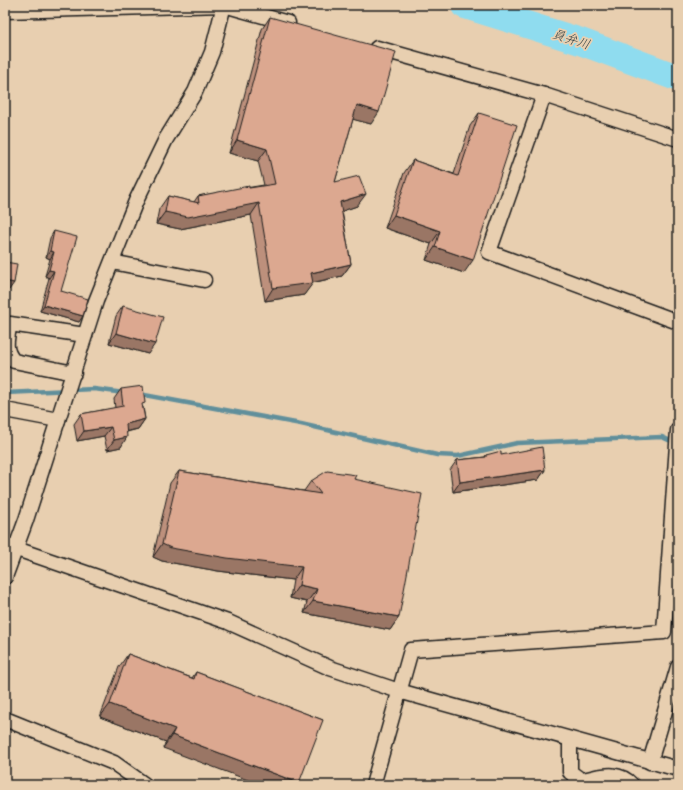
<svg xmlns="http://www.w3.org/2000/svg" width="683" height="790" font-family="Kalam,'Klee One',sans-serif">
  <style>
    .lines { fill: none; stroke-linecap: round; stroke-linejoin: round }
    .stream { stroke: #618f9b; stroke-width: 4.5 }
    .river { stroke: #8fdcef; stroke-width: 27 }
    .minor-casing { stroke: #1c1c1c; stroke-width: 17 }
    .minor { stroke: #e8cfb0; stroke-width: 14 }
    .wall { fill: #bd907c; stroke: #1c1c1c }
    .shaded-wall { fill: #9a7665; stroke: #1c1c1c }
    .building { fill: #dca890; stroke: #1c1c1c }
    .labels { text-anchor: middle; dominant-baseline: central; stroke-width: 3.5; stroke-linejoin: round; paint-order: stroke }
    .water-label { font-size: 13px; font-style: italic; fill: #334246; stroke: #e8cfb0 }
  </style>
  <rect width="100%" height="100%" fill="#e8cfb0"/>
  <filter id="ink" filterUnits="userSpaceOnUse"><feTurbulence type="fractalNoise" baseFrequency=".025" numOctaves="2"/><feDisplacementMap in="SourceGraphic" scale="8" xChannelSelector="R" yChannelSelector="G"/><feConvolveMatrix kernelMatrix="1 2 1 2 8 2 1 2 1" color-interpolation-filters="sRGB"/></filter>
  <g filter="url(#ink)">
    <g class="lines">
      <!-- stream -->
      <g class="stream">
        <path d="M5,393L94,389L124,393"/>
        <path d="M139,394L301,424L437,455L458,456L517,443L662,437L675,443"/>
      </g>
      <!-- river -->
      <path class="river" d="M464,5L579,41L678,78"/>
      <defs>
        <g id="minor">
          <path d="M5,11L224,5L288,23"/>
          <path d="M377,48L544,95L678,139"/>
          <path d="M544,95L489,252L678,322"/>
          <path d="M112,262L204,280"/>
          <path d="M74,373L14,361C3,350 7,338 10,324L85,335"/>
          <path d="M5,410L58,420"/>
          <path d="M5,545L228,622L330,668L399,691L678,769"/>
          <path d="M5,577L26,520L96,301L136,201L166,139L195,92L212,52L224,5"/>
          <path d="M5,719L114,763L145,785"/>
          <path d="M570,740V772L581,780C600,777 617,769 632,785"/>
          <path d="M650,762L678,667"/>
          <path d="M373,785L411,650L664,632L678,430"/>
        </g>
      </defs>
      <!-- minor casing -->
      <use href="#minor" class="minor-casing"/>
      <!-- minor -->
      <use href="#minor" class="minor"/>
    </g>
    <!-- wall -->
    <g class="wall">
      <path d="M270,17L371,124L353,119L335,182L357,206L342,211L351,264L342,276L312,283L304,295L265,301L251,215L180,229L156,224L159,209L168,196L194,202L198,196L264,185L258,161L229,153L262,29Z"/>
      <path d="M479,113L464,273L426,260L431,244L385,228L404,173L413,160L454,174L470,126Z"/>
      <path d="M54,231L61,291L79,322L40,311L49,278L45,276L50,259L46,257L50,238Z"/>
      <path d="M123,306L148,354L109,343L116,316Z"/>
      <path d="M121,389L143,407L145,419L138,429L127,432L121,447L107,450L104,436L77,441L74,424L81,414L115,408L114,399Z"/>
      <path d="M486,455H501L545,470L538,480L453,492L450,470L457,460L485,457Z"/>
      <path d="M179,471L304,491L311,481L354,479L399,617L390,630L304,613L307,602L290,598L293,580L218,571L162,561L153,557L170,483Z"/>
      <path d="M128,654L192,678L196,672L323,720L163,748L166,742L100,717L119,667Z"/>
    </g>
    <!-- shaded-wall -->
    <g class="shaded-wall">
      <path d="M357,105L379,112L371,124L348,118Z"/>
      <path d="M237,140L267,149L258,161L229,153Z"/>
      <path d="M366,194L357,206L331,215L340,202Z"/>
      <path d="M259,203L251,215L180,229L156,224L165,212Z"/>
      <path d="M394,215L440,231L431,244L385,228Z"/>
      <path d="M435,247L473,260L464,273L426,260Z"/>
      <path d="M50,251L54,252L50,259L46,257Z"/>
      <path d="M351,264L342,276L311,283H313L304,295L265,301L273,288L311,273Z"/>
      <path d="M49,270L54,271L49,278L45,276Z"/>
      <path d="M5,281L14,283L9,290L5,289Z"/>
      <path d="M44,305L83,316L79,322L40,311Z"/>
      <path d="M116,333L155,344L148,354L109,343Z"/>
      <path d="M145,419L138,429L119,433L126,424Z"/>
      <path d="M111,427L104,436L77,441L84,431Z"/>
      <path d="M127,437L121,447L107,450L114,440Z"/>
      <path d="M545,470L538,480L453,492L460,482Z"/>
      <path d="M162,544L302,567L293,580L218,571L162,561L153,557Z"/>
      <path d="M299,585L317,589L307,602L290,598Z"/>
      <path d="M313,601L399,617L390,630L304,613Z"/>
      <path d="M110,704L175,729L166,742L100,717Z"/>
      <path d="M172,735L299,783L297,785H261L163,748Z"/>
    </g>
    <!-- building -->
    <g class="building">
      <path d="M270,17L396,52L379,112L357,105L335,182L359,176L366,194L340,202L351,264L311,273L313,283L273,288L259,203L188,217L165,212L168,196L199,203L198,196L249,186V188L275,184L267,149L237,140Z"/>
      <path d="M479,113L517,125L473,260L435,247L440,231L394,215L413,160L458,176Z"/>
      <path d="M54,231L77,237L61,291L88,299L83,316L44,305L54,271L49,270L54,252L50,251Z"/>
      <path d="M5,262L17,264L14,283L5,281Z"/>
      <path d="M123,306L163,317L155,344L116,333Z"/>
      <path d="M143,386L145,403L142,404L145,419L126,424L127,437L114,440L111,427L84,431L81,414L123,406L121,389Z"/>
      <path d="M542,447L545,470L460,482L457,460L486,457V455L501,451V455Z"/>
      <path d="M5,465L7,466L5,471Z"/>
      <path d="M179,471L321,494L311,481L327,471L356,475L354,479L422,494L399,617L313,601L317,589L299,585L302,567L227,558L171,548L162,544Z"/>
      <path d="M128,654L194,679L196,672L323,720L299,783L172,735L175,729L110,704Z"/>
    </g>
  </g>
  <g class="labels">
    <!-- water labels -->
    <g class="water-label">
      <text transform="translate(571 40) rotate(18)">員弁川</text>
    </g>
  </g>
  <!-- margin -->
  <rect width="683" height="790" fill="none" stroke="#e8cfb0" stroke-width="20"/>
  <rect x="10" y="10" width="663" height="770" fill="none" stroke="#1c1c1c" stroke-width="1.5" filter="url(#ink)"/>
</svg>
